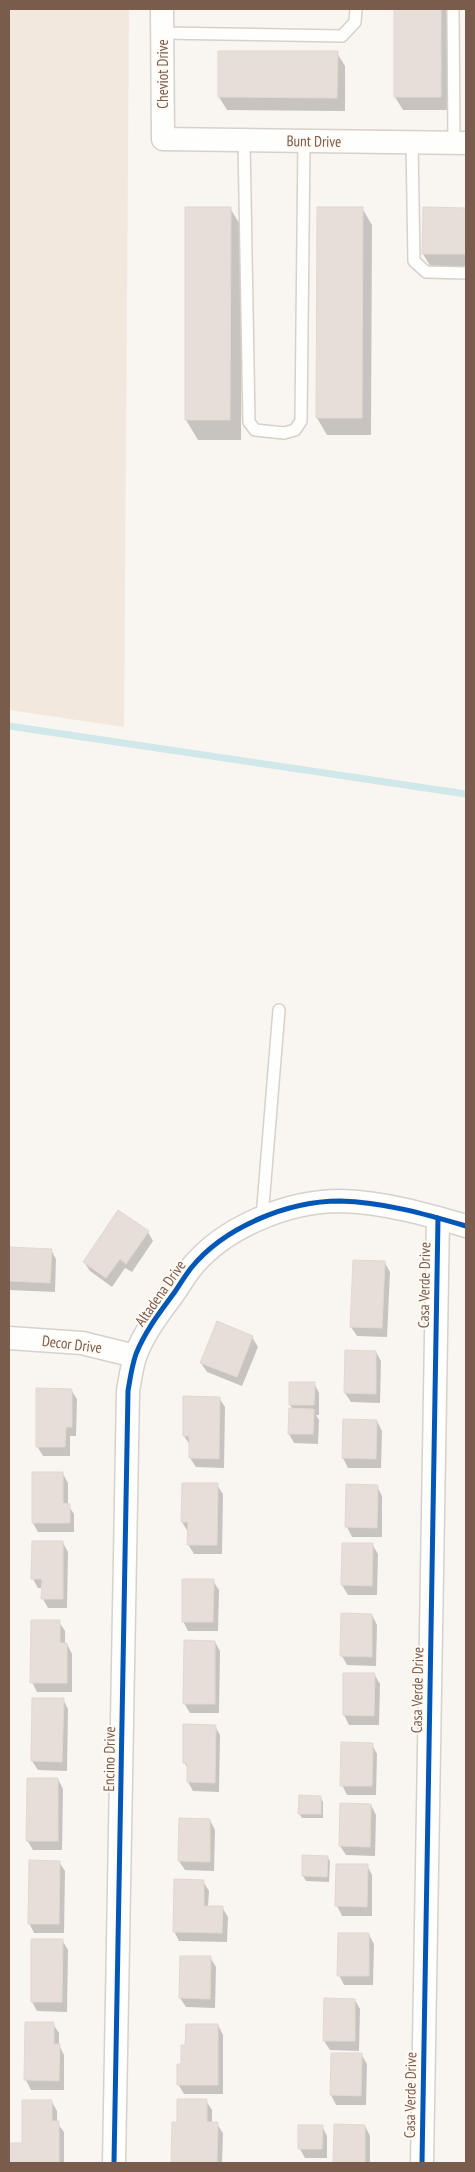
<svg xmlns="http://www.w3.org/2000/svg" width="475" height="2172" font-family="'PT Sans Narrow',sans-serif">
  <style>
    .residential { fill: #f2e8de }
    .shadow { fill: #0003 }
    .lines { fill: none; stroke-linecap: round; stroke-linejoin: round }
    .stream { stroke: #d0e8ea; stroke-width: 7 }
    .building { fill: #e6ded7; stroke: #e2d8d2 }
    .service-casing { stroke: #d7d1cb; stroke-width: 14 }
    .minor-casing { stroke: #d7d1cb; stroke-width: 25 }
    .service { stroke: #fefefd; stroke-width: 11 }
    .minor { stroke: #fefefd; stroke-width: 22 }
    .cycleway-casing { stroke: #fffaf3; stroke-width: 8 }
    .cycleway { stroke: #0057b8; stroke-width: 5 }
    .labels { text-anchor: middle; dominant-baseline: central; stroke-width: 4; stroke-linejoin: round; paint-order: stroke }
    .street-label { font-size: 15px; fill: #7a5c4d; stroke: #fffaf3 }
  </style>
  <rect width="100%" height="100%" fill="#f9f5f0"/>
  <!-- residential -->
  <path class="residential" d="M9,9H129L124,727L9,710Z"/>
  <!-- shadow -->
  <g class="shadow">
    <path d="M396,9H448V110H403L395,97Z"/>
    <path d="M337,53L345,66V111L227,110L219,97Z"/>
    <path d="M230,208L242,228L241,440H198L186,420Z"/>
    <path d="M362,208L372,225L371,435H327L317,418Z"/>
    <path d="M424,209H466V274H435L423,254Z"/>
    <path d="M148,1232L153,1241L132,1272L125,1268L112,1287L90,1271L84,1262Z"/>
    <path d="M9,1248L51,1250L56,1259L55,1292L9,1290Z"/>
    <path d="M385,1263L390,1272L387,1337L357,1336L351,1327Z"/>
    <path d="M252,1337L258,1347L242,1386L207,1372L201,1363Z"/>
    <path d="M376,1352L381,1361L380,1403L351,1402L345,1393Z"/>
    <path d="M314,1383L319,1393V1415H316L319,1420L318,1444L294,1443L289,1434L293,1410L290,1405Z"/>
    <path d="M71,1390L77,1399L76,1436H70V1456H43L37,1446Z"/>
    <path d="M219,1398L225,1407L224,1468L196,1467L190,1458V1445L184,1436Z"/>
    <path d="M344,1420L377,1421L382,1431L381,1468H348L343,1458Z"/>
    <path d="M63,1474L68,1483V1505L74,1514V1532H38L33,1523Z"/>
    <path d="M183,1484L217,1485L223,1494L222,1554H194L188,1544V1532L182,1522Z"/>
    <path d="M347,1486H377L382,1496V1537H352L347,1527Z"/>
    <path d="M63,1543L68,1552L67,1608H48L43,1599V1588H38L33,1579Z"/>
    <path d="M343,1544H372L378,1554L377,1595H348L342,1585Z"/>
    <path d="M213,1581L219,1590L218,1631H188L183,1621Z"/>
    <path d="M372,1615L377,1625L376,1666L347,1665L342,1656Z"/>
    <path d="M59,1622L65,1631V1644H67L72,1654V1692H37L32,1682Z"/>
    <path d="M215,1642L220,1651L219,1713H190L184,1703Z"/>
    <path d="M345,1674H374L380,1684L379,1725H349L344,1715Z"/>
    <path d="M63,1699L68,1709L67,1771L38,1770L32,1761Z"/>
    <path d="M215,1726L220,1735L219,1792L193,1791L188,1782V1769L184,1762Z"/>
    <path d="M372,1744L377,1754L376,1795H347L342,1785Z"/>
    <path d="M58,1779L63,1789L62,1850H33L27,1840Z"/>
    <path d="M320,1797L323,1802V1818H302L299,1813Z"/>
    <path d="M371,1805L376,1815L375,1856L346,1855L340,1846Z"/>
    <path d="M210,1820L215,1830L214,1871L185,1870L179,1861Z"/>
    <path d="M304,1856L327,1857L330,1861L329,1882L306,1881L303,1876Z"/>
    <path d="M59,1862L65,1871L64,1933H34L29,1923Z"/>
    <path d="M367,1865L372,1875V1916H342L337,1906Z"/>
    <path d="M203,1881L209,1891L208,1907H222L228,1917L227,1942L179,1941L174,1931Z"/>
    <path d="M369,1935L374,1944L373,1985H344L339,1975Z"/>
    <path d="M62,1940L68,1950L67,2012L37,2011L32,2002Z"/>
    <path d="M210,1957L216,1967L215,2008L186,2007L180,1998Z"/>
    <path d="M355,2000L360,2009L359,2051L330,2050L324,2041Z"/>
    <path d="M26,2023L53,2024L59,2033V2045L64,2055V2090H31L26,2080Z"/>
    <path d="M218,2025L223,2035V2094H184L178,2084L182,2065Z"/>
    <path d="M332,2054H361L367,2064L366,2105H336L331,2095Z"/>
    <path d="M206,2101L212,2110V2124H217L223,2133L222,2163H173L178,2123Z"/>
    <path d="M52,2102L57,2111V2123L64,2132V2163H9V2144H23Z"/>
    <path d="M335,2125L365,2126L370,2136V2163H334Z"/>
    <path d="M322,2126L327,2136V2158H305L300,2149Z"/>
  </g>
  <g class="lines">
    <!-- stream -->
    <path class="stream" d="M9,726L466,794"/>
  </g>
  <!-- building -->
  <g class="building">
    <rect x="394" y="9" width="47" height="88"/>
    <path d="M218,51H338L337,98L218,97Z"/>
    <path d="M185,207H231L230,420H185Z"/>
    <path d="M317,207H363L362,418H316Z"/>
    <path d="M423,207L466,208V254H422Z"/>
    <path d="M118,1210L149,1231L126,1264L120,1259L106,1278L83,1262Z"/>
    <path d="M9,1247L52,1249L50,1283L9,1281Z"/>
    <path d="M353,1260L385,1261L382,1328L350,1327Z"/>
    <path d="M217,1321L253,1336L237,1377L200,1363Z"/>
    <path d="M345,1350L376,1351V1394L344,1393Z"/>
    <path d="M289,1382H315L314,1405H289Z"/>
    <path d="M36,1388L72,1389V1427H66L65,1447H36Z"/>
    <path d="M183,1396L220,1397L219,1459L189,1458V1436H183Z"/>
    <path d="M289,1408L314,1409L313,1434H288Z"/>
    <path d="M343,1419L377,1420L376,1459L342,1458Z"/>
    <path d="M32,1472H63V1503L70,1504V1523H32Z"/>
    <path d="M182,1483H218L217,1545H187L188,1522H181Z"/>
    <path d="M346,1484L378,1485L377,1528L345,1527Z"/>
    <path d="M32,1541H63V1599H41L42,1579H31Z"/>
    <path d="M342,1543H373L372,1586L341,1585Z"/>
    <path d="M182,1579H214L213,1622H182Z"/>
    <path d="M341,1613L372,1614V1657L340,1656Z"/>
    <path d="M31,1620H60V1643H67V1683H30Z"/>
    <path d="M184,1640L215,1641V1704H183Z"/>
    <path d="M343,1673H375L374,1716L343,1715Z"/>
    <path d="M32,1698H64L62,1762L31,1761Z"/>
    <path d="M183,1724L216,1725L215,1783L187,1782V1763H183Z"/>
    <path d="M341,1742L373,1743L372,1786H340Z"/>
    <path d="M27,1778H58V1841H26Z"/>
    <path d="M299,1795L321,1796V1814H298Z"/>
    <path d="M340,1803L371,1804L370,1847L339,1846Z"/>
    <path d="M179,1818L210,1819V1862L178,1861Z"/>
    <path d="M302,1855L328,1856L327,1877L302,1876Z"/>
    <path d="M29,1860L60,1861L59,1924H28Z"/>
    <path d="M336,1864H368L367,1907L335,1906Z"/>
    <path d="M174,1879L204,1880V1906H223L222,1933L173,1932Z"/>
    <path d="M338,1933H369V1976H337Z"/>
    <path d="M31,1939H63L62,2002H31Z"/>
    <path d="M180,1956H211L210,1999L179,1998Z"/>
    <path d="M324,1998L355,1999V2041H323Z"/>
    <path d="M25,2022H54V2044H60L59,2081L24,2080Z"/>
    <path d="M186,2024H218V2085H177V2064H181V2045H185Z"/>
    <path d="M331,2053H362L361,2096L330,2095Z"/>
    <path d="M177,2099H207V2122H218L217,2162H171L172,2122H177Z"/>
    <path d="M22,2100H52V2121H59V2163L9,2162V2143H22Z"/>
    <path d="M334,2124L365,2125V2163H333Z"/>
    <path d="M298,2125H323L322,2149H298Z"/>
  </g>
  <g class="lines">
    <defs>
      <g id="service">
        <path d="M453,9L454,143"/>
        <path d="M162,33L342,36L355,22L356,9"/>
        <path d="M244,140L249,422L255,430L284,433L295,430L301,421L304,141"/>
        <path d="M412,142L414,261L426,272L466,273"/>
        <path d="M262,1218L279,1010"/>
      </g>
      <g id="minor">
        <path d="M162,9L163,139L466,143"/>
        <path d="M9,1338L82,1343L135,1356"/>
        <path d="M114,2163L128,1391C130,1379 132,1365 136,1354C145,1331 160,1312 174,1293C180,1284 185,1276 191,1268C224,1227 288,1201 340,1201C383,1202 425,1214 466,1226"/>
        <path d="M422,2163L438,1218"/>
      </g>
    </defs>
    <!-- service casing -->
    <use href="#service" class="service-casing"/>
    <!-- minor casing -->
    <use href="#minor" class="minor-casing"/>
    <!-- service -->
    <use href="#service" class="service"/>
    <!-- minor -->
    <use href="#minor" class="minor"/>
    <defs>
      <g id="cycleway">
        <path d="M114,2163L128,1391C130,1379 132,1365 136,1354C145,1331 160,1312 174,1293C180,1284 185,1276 191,1268C224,1227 288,1201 340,1201C383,1202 425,1214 466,1226"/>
        <path d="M422,2163L438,1218"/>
      </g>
    </defs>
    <!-- cycleway casing -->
    <use href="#cycleway" class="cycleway-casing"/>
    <!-- cycleway -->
    <use href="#cycleway" class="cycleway"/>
  </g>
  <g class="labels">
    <!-- street labels -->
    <g class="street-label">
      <text transform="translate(162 74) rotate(-90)">Cheviot Drive</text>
      <text transform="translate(314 141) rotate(1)">Bunt Drive</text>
      <text transform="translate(424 1285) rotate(-89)">Casa Verde Drive</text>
      <text transform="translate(160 1293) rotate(-55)">Altadena Drive</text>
      <text transform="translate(72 1344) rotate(7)">Decor Drive</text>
      <text transform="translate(417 1690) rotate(-89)">Casa Verde Drive</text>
      <text transform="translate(109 1759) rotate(-89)">Encino Drive</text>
      <text transform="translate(410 2095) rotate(-89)">Casa Verde Drive</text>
    </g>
  </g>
  <!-- border -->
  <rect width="475" height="2172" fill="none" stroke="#7a5c4d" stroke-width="20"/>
</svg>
